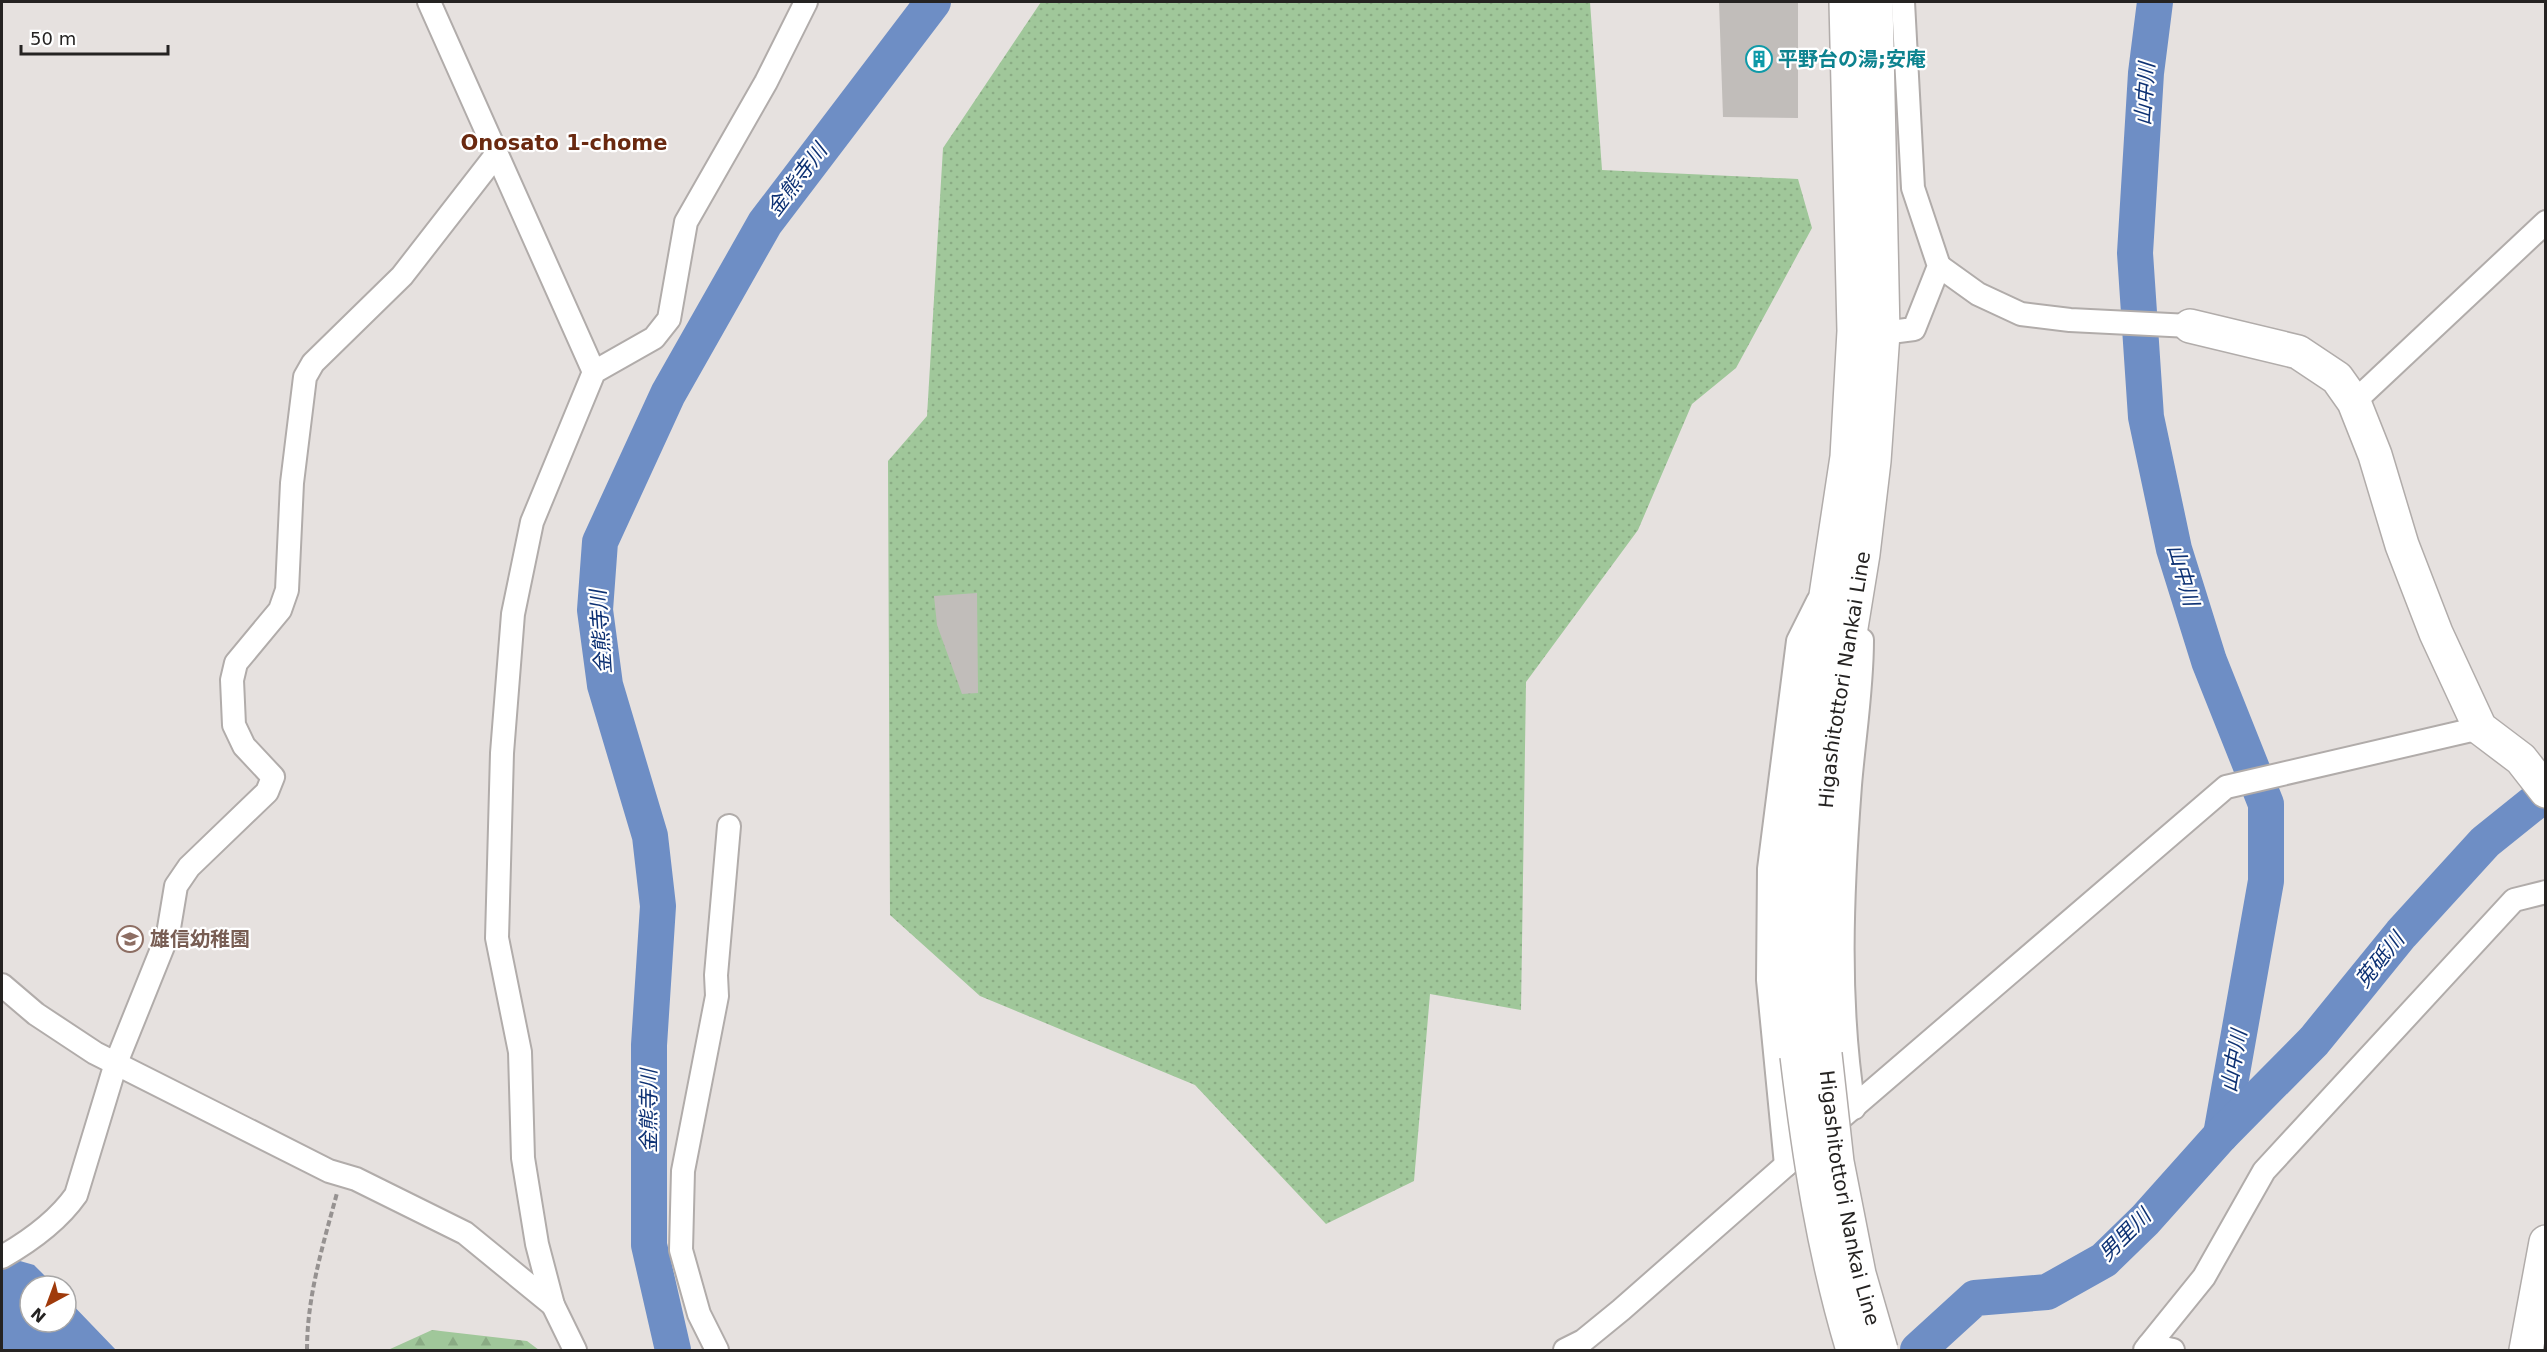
<svg xmlns="http://www.w3.org/2000/svg" width="2547" height="1352" font-family="'DejaVu Sans','Noto Sans JP',sans-serif">
  <style>
    .grass { fill: url(#grass-dots) }
    .forest { fill: url(#forest-firs) }
    .water { fill: #6e8ec5 }
    .lines { fill: none; stroke-linecap: round; stroke-linejoin: round }
    .river { stroke: #6e8ec5; stroke-width: 36 }
    .building { fill: #c1bdba }
    .street-casing { stroke: #b1acaa; stroke-width: 26 }
    .secondary-casing { stroke: #b1acaa; stroke-width: 36 }
    .path { stroke: #969291; stroke-width: 4; stroke-dasharray: 6 3; stroke-linecap: butt }
    .street { stroke: #fff; stroke-width: 22 }
    .secondary { stroke: #fff; stroke-width: 33 }
    .secondary-bridge-casing { stroke: #b1acaa; stroke-width: 36; stroke-linecap: butt }
    .secondary-bridge { stroke: #fff; stroke-width: 33 }
    .labels { text-anchor: middle; dominant-baseline: central; stroke-width: 4.5; stroke-linejoin: round; paint-order: stroke }
    .culture-label { font-size: 20px; font-weight: bold; fill: #0d838f; stroke: #fff; text-anchor: start }
    .street-label { font-size: 20px; fill: #252322; stroke: #fff }
    .education-label { font-size: 20px; font-weight: bold; fill: #785e54; stroke: #fff; text-anchor: start }
    .water-label { font-size: 21px; font-style: italic; fill: #0d3173; stroke: #fff }
    .neighbourhood-label { font-size: 21px; font-weight: bold; fill: #6a2910; stroke: #fff }
  </style>
  <defs>
    <pattern id="grass-dots" width="8" height="8" patternUnits="userSpaceOnUse" patternTransform="scale(1.5)"><rect width="8" height="8" fill="#a0c79a"/><path d="M2 2h.1M6 6h.1" fill="none" stroke="#8aab84" stroke-width="1.8" stroke-linecap="round"/></pattern>
    <pattern id="forest-firs" width="22" height="20" patternUnits="userSpaceOnUse" patternTransform="scale(1.5)"><rect width="22" height="20" fill="#a0c79a"/><path d="M5 1l3.5 6h-7zM16 11l3.5 6h-7z" fill="#8aab84"/></pattern>
  </defs>
  <rect width="100%" height="100%" fill="#e6e1df"/>
  <!-- grass -->
  <path class="grass" d="M1041,2H1590L1602,170L1798,179L1812,228L1736,368L1692,404L1638,530L1526,682L1521,1010L1430,994L1414,1181L1326,1224L1195,1085L980,996L890,915L888,461L927,416L943,148Z"/>
  <!-- forest -->
  <path class="forest" d="M432,1330L527,1341L539,1350H388Z"/>
  <!-- water -->
  <path class="water" d="M13,1259L34,1265L55,1286H30V1322H66V1298L116,1350H2V1266Z"/>
  <g class="lines">
    <!-- river -->
    <g class="river">
      <path d="M2155,2L2146,73L2135,253L2146,417L2174,549L2209,661L2266,804V881L2221,1135"/>
      <path d="M673,1350L649,1245V1045L658,906L650,836L605,685L595,610L600,542L668,394L765,223L933,2"/>
      <path d="M1918,1350L1975,1298L2047,1292L2104,1260L2145,1220L2221,1135L2314,1041L2401,934L2485,842L2546,793"/>
    </g>
  </g>
  <!-- building -->
  <g class="building">
    <path d="M1719,2H1798V118L1723,117Z"/>
    <path d="M977,593L978,693L962,694L937,625L934,596Z"/>
  </g>
  <g class="lines">
    <defs>
      <g id="street">
        <path d="M429,2L594,372"/>
        <path d="M1939,266L1978,294L2021,314L2070,320L2190,326"/>
        <path d="M1883,333L1914,329L1939,266L1913,188L1903,2"/>
        <path d="M2354,402L2546,222"/>
        <path d="M2,985L36,1014L95,1053L329,1171L356,1179L465,1233L553,1305"/>
        <path d="M1854,1108C1837,1002 1842,892 1850,785C1854,737 1862,689 1862,640"/>
        <path d="M1786,1165L1768,980L1769,869L1798,641L1818,601"/>
        <path d="M2,1257C30,1241 57,1222 76,1195L116,1063L168,934L176,886L189,867L267,792L273,777L244,746L234,725L232,680L236,663L280,610L287,590L292,483L305,377L313,363L402,276L496,155"/>
        <path d="M2149,1345L2173,1350"/>
        <path d="M575,1350L553,1305L537,1244L523,1158L520,1052L497,938L502,753L513,614L532,522L594,372L654,338L669,319L686,222L766,82L806,2"/>
        <path d="M717,1350L699,1314L681,1250L683,1171L717,996L716,975L729,826"/>
        <path d="M1565,1350L1583,1341L1621,1310L1786,1165L2226,787L2480,728"/>
        <path d="M2145,1350L2204,1277L2264,1171L2514,900L2546,892"/>
      </g>
      <g id="secondary">
        <path d="M2190,326L2298,352L2337,378L2354,402L2375,455L2402,545L2436,633L2480,728L2521,759L2546,791"/>
        <path id="s1" d="M1825,1054L1819,954L1821,859L1831,750L1863,554L1874,461L1883,333L1876,2"/>
        <path d="M1797,1056L1791,955L1793,855L1803,747L1847,457L1854,331L1846,2"/>
        <path d="M2526,1350L2546,1242"/>
      </g>
    </defs>
    <!-- street casing -->
    <use href="#street" class="street-casing"/>
    <!-- secondary casing -->
    <use href="#secondary" class="secondary-casing"/>
    <!-- path -->
    <path class="path" d="M307,1350C307,1296 323,1245 337,1193"/>
    <!-- street -->
    <use href="#street" class="street"/>
    <!-- secondary -->
    <use href="#secondary" class="secondary"/>
    <defs>
      <g id="secondary-bridge">
        <path id="s2" d="M1825,1054L1837,1162L1859,1274L1881,1350"/>
        <path d="M1797,1056C1809,1156 1824,1254 1853,1350"/>
      </g>
    </defs>
    <!-- secondary-bridge casing -->
    <use href="#secondary-bridge" class="secondary-bridge-casing"/>
    <!-- secondary-bridge -->
    <use href="#secondary-bridge" class="secondary-bridge"/>
  </g>
  <!-- icons -->
  <defs>
    <symbol id="building-ring" viewBox="-11 -11 22 22"><circle r="9.5" fill="#fff" stroke="#0f9aa8" stroke-width="1.5"/><path d="M-4-6H4V6H1V3H-1V6H-4ZM-2.5-4.3h1.7v1.8h-1.7ZM.8-4.3h1.7v1.8H.8ZM-2.5-1h1.7V.8h-1.7ZM.8-1h1.7V.8H.8Z" fill="#0f9aa8"/></symbol>
    <symbol id="school-ring" viewBox="-11 -11 22 22"><circle r="9.5" fill="#fff" stroke="#8d6e63" stroke-width="1.5"/><path d="M0-5L7-2L0 1L-7-2ZM-4 1L0 2.5L4 1V4Q0 6-4 4Z" fill="#8d6e63"/></symbol>
  </defs>
  <g fill-rule="evenodd">
    <use href="#building-ring" x="1744" y="44" width="30" height="30"/>
    <use href="#school-ring" x="115" y="924" width="30" height="30"/>
  </g>
  <g class="labels">
    <!-- culture labels -->
    <g class="culture-label">
      <text x="1778" y="59">平野台の湯;安庵</text>
    </g>
    <!-- street labels -->
    <g class="street-label">
      <text stroke="none"><textPath href="#s1" startOffset="376">Higashitottori Nankai Line</textPath></text>
      <text stroke="none"><textPath href="#s2" startOffset="146">Higashitottori Nankai Line</textPath></text>
    </g>
    <!-- education labels -->
    <g class="education-label">
      <text x="150" y="939">雄信幼稚園</text>
    </g>
    <!-- water labels -->
    <g class="water-label">
      <text transform="translate(2145 94) rotate(-86)">山中川</text>
      <text transform="translate(797 180) rotate(-53)">金熊寺川</text>
      <text transform="translate(2183 575) rotate(74)">山中川</text>
      <text transform="translate(601 632) rotate(-94)">金熊寺川</text>
      <text transform="translate(2380 960) rotate(-51)">莵砥川</text>
      <text transform="translate(2234 1061) rotate(-80)">山中川</text>
      <text transform="translate(649 1111) rotate(-90)">金熊寺川</text>
      <text transform="translate(2125 1235) rotate(-45)">男里川</text>
    </g>
    <!-- neighbourhood labels -->
    <g class="neighbourhood-label">
      <text x="564" y="143">Onosato 1-chome</text>
    </g>
  </g>
  <!-- border -->
  <rect width="2547" height="1352" fill="none" stroke="#252322" stroke-width="6"/>
  <!-- north arrow -->
  <g transform="translate(48 1304) rotate(221)"><circle r="28" fill="#ffffff" stroke="#a8a7a7" stroke-width="1.5"/>
  <path d="M0-4.5L10 22L0 15L-10 22Z" fill="#9f3a0b"/>
  <text y="-9" font-size="16" font-weight="bold" text-anchor="middle" fill="#252322">N</text>
  </g>
  <!-- scale -->
  <path d="M21 45v9h147v-9" fill="none" stroke="#252322" stroke-width="3"/>
  <text x="30" y="45" font-size="18" fill="#252322" stroke="#ffffff" stroke-width="4.5" paint-order="stroke">50 m</text>
</svg>
